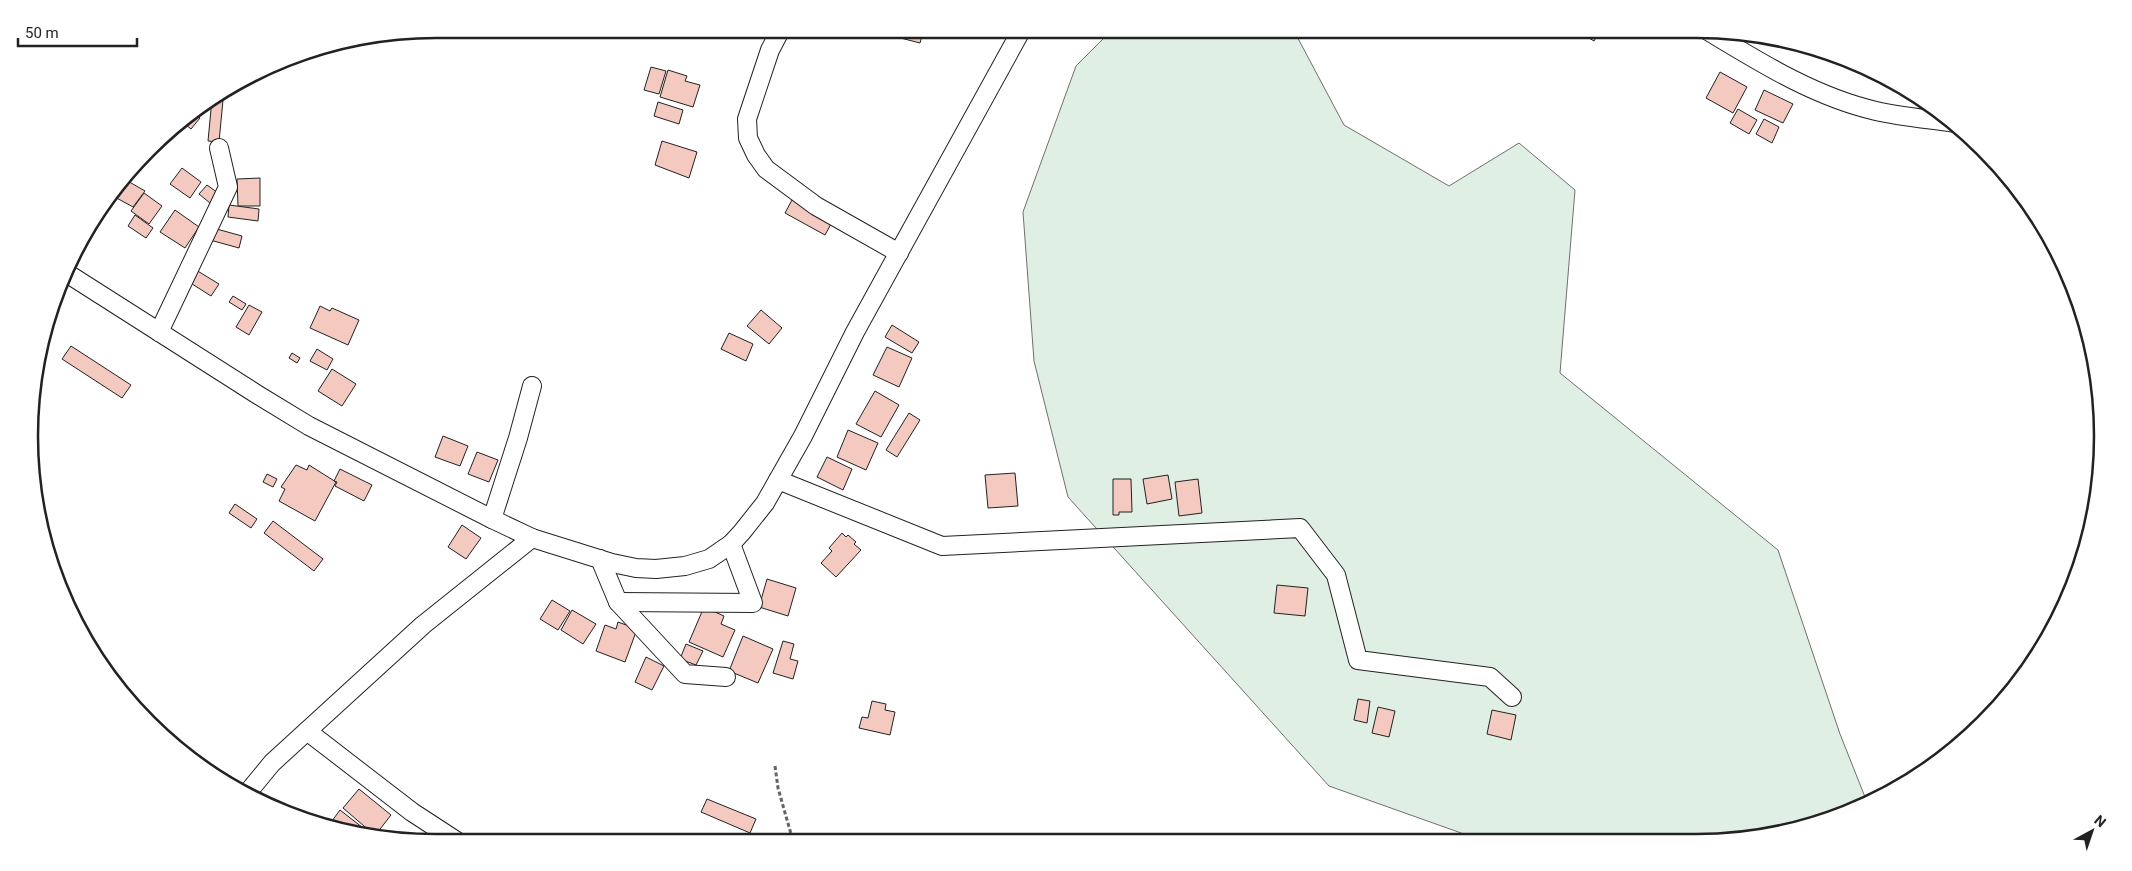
<svg xmlns="http://www.w3.org/2000/svg" width="2132" height="871" font-family="Roboto,sans-serif">
  <style>
    .green { fill: #e0efe3; stroke: #6f6f6f }
    .building { fill: #f3c9c0; stroke: #222 }
    .lines { fill: none; stroke-linecap: round; stroke-linejoin: round }
    .minor-casing { stroke: #222; stroke-width: 20 }
    .path { stroke: #646464; stroke-width: 3; stroke-dasharray: 4 2.5; stroke-linecap: butt }
    .minor { stroke: #fff; stroke-width: 18 }
    .rim { fill: none; stroke: #222; stroke-width: 2.5 }
  </style>
  <rect width="100%" height="100%" fill="#fff"/>
  <!-- green -->
  <path class="green" d="M1113,29H1293L1344,125L1449,186L1519,143L1575,190L1560,373L1778,550L1840,734L1867,802L1852,811L1750,839H1478L1329,786L1068,497L1034,361L1023,212L1076,66Z"/>
  <!-- building -->
  <g class="building">
    <path d="M891,29H924L920,43L889,35Z"/>
    <path d="M1574,29H1601L1594,41Z"/>
    <path d="M1815,48L1836,54L1834,59L1814,52Z"/>
    <path d="M651,67L666,71L659,94L644,90Z"/>
    <path d="M668,70L687,76L685,81L700,85L693,107L660,97Z"/>
    <path d="M1720,72L1747,87L1733,113L1706,98Z"/>
    <path d="M1764,90L1793,104L1783,123L1755,110Z"/>
    <path d="M212,99L223,100L219,142L208,141Z"/>
    <path d="M658,102L683,110L679,124L654,116Z"/>
    <path d="M1738,109L1757,120L1749,134L1730,123Z"/>
    <path d="M192,112L200,118L191,129L180,120Z"/>
    <path d="M1764,119L1779,127L1772,143L1756,134Z"/>
    <path d="M662,141L697,152L689,178L655,165Z"/>
    <path d="M182,168L201,182L190,198L170,184Z"/>
    <path d="M260,178V206H238L237,179Z"/>
    <path d="M126,180L145,191L133,207L113,196Z"/>
    <path d="M207,185L218,193L210,203L199,194Z"/>
    <path d="M144,193L162,206L149,224L131,211Z"/>
    <path d="M792,200L832,222L825,235L785,213Z"/>
    <path d="M229,205L259,209L258,221L228,217Z"/>
    <path d="M175,210L199,227L185,248L160,232Z"/>
    <path d="M135,215L153,228L146,238L128,226Z"/>
    <path d="M213,228L242,236L239,248L210,240Z"/>
    <path d="M196,270L219,284L211,296L189,282Z"/>
    <path d="M233,296L246,304L242,310L229,302Z"/>
    <path d="M249,305L262,312L249,335L236,327Z"/>
    <path d="M320,306L330,311L332,308L359,320L348,345L310,328Z"/>
    <path d="M761,310L782,328L769,344L747,326Z"/>
    <path d="M892,325L919,342L912,353L885,337Z"/>
    <path d="M729,333L753,344L746,361L721,349Z"/>
    <path d="M71,346L131,385L122,398L62,359Z"/>
    <path d="M887,347L912,358L899,387L873,375Z"/>
    <path d="M317,349L333,359L327,370L310,361Z"/>
    <path d="M292,353L300,358L297,363L289,358Z"/>
    <path d="M332,369L356,384L342,406L318,391Z"/>
    <path d="M875,391L899,405L881,437L856,424Z"/>
    <path d="M909,413L920,420L897,457L886,450Z"/>
    <path d="M848,430L878,443L866,470L837,457Z"/>
    <path d="M443,436L468,446L460,466L435,457Z"/>
    <path d="M477,452L498,460L489,482L468,474Z"/>
    <path d="M827,457L852,469L843,490L817,477Z"/>
    <path d="M296,465L307,470L309,465L336,482L315,521L279,501L285,489L281,487Z"/>
    <path d="M340,469L372,485L364,501L335,486L337,482L334,481Z"/>
    <path d="M1015,473L1018,506L988,508L985,475Z"/>
    <path d="M267,474L277,479L273,487L263,482Z"/>
    <path d="M1168,475L1172,499L1147,504L1143,479Z"/>
    <path d="M1113,479H1131L1132,512H1119V515H1113Z"/>
    <path d="M1198,479L1202,513L1179,516L1175,482Z"/>
    <path d="M235,504L257,519L251,528L229,513Z"/>
    <path d="M273,521L323,559L314,571L264,533Z"/>
    <path d="M462,525L481,538L466,559L448,547Z"/>
    <path d="M842,533L846,537L848,535L856,542L854,544L861,550L836,577L821,563L832,551L829,548Z"/>
    <path d="M767,579L796,588L788,616L759,607Z"/>
    <path d="M1277,585L1308,588L1305,616L1274,613Z"/>
    <path d="M552,600L570,611L558,630L540,619Z"/>
    <path d="M704,607L724,616L721,624L735,630L723,657L689,642Z"/>
    <path d="M572,610L596,624L583,644L561,630Z"/>
    <path d="M618,622L637,629L625,662L596,651L605,625L616,629Z"/>
    <path d="M743,636L773,649L758,683L729,671Z"/>
    <path d="M783,641L794,644L790,659L798,661L793,679L773,673Z"/>
    <path d="M686,644L703,651L696,665L680,659Z"/>
    <path d="M646,657L664,666L652,690L635,682Z"/>
    <path d="M1358,699L1370,701L1367,723L1354,720Z"/>
    <path d="M872,701L886,704L885,710L895,712L890,735L859,728L862,717L868,718Z"/>
    <path d="M1378,707L1395,711L1389,737L1372,733Z"/>
    <path d="M1492,710L1516,715L1511,740L1487,734Z"/>
    <path d="M359,789L391,815L377,833L371,832L343,808Z"/>
    <path d="M707,799L756,819L750,833L701,812Z"/>
    <path d="M340,810L367,831L329,825Z"/>
  </g>
  <g class="lines">
    <defs>
      <g id="minor">
        <path d="M781,29L770,50L747,119L748,138L756,155L766,169L816,206L899,253"/>
        <path d="M1708,31C1761,63 1815,97 1876,111C1902,117 1929,119 1955,123"/>
        <path d="M65,272L258,395L309,426L492,519L532,538L612,563L636,568L656,569L685,566L709,559L731,544L742,532L765,503L803,436L855,332L1022,29"/>
        <path d="M159,332L228,187L219,148"/>
        <path d="M778,480L942,546L1300,528L1336,575L1358,660L1490,677L1512,697"/>
        <path d="M492,519L518,438L532,386"/>
        <path d="M600,559L618,602L685,674L726,677"/>
        <path d="M618,602L753,603L731,544"/>
        <path d="M307,731L412,812L458,842"/>
        <path d="M249,791L272,763L423,625L532,538"/>
      </g>
    </defs>
    <!-- minor casing -->
    <use href="#minor" class="minor-casing"/>
    <!-- path -->
    <path class="path" d="M775,766L778,788L793,841"/>
    <!-- minor -->
    <use href="#minor" class="minor"/>
  </g>
  <!-- crop -->
  <path d="M0 0H2132V871H0ZM436 38H1696A398 398 0 0 1 2094 436V436A398 398 0 0 1 1696 834H436A398 398 0 0 1 38 436V436A398 398 0 0 1 436 38Z" fill="#fff" fill-rule="evenodd"/>
  <path class="rim" d="M436 38H1696A398 398 0 0 1 2094 436V436A398 398 0 0 1 1696 834H436A398 398 0 0 1 38 436V436A398 398 0 0 1 436 38Z"/>
  <!-- north arrow -->
  <g transform="translate(2092 831) rotate(40)" stroke="#ffffff" stroke-width="4" paint-order="stroke">
  <path d="M0-4L9 19L0 12L-9 19Z" fill="#222222"/>
  <text y="-8" font-size="14" font-weight="bold" text-anchor="middle" fill="#222222">N</text>
  </g>
  <!-- scale -->
  <path d="M18 38v8h119v-8" fill="none" stroke="#222222" stroke-width="2.5"/>
  <text x="25" y="38" font-size="15" fill="#222222" stroke="#ffffff" stroke-width="4" paint-order="stroke">50 m</text>
</svg>
